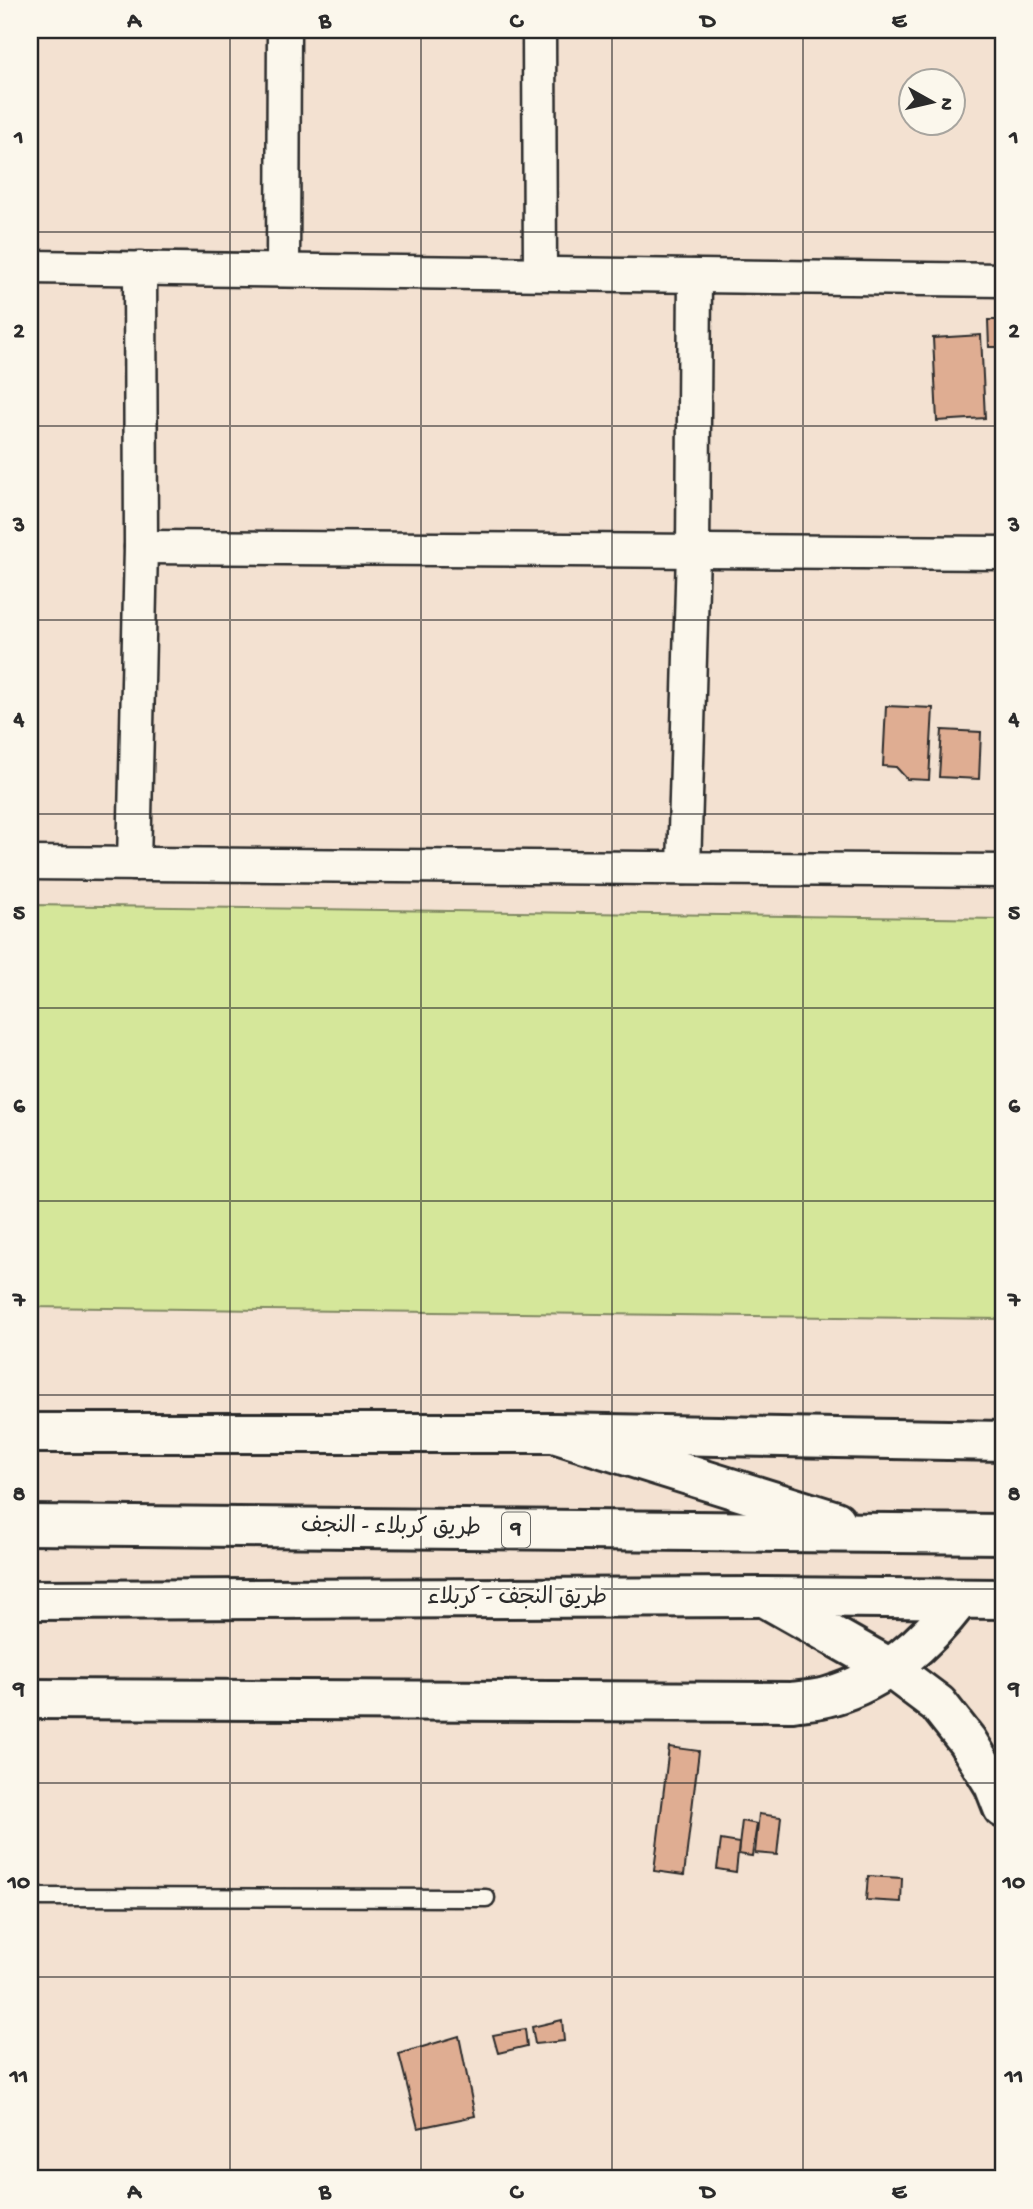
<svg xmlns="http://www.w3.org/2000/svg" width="1033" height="2209" font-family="'Gochi Hand','Playpen Sans Arabic',sans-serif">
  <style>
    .green { fill: #d5e79a; stroke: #808962; stroke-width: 2 }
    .building { fill: #dfad92; stroke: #2b2b2b; stroke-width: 2 }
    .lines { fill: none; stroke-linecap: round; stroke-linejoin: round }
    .service-casing { stroke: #2b2b2b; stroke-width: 21 }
    .minor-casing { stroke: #2b2b2b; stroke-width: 37 }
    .secondary-casing { stroke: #2b2b2b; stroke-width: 44 }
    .trunk-casing { stroke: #2b2b2b; stroke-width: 44 }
    .service { stroke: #fbf7ec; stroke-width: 16 }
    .minor { stroke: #fbf7ec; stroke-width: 32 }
    .secondary { stroke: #fbf7ec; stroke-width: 38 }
    .trunk { stroke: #fbf7ec; stroke-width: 38 }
    .grid { fill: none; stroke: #2b2b2b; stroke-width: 2; stroke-opacity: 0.55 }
    .labels { text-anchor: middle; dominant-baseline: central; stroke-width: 7; stroke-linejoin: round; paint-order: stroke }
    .shield { fill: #fbf7ec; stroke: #696865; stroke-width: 2 }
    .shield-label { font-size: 21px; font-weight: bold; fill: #2b2b2b }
    .street-label { font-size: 23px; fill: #2b2b2b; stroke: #fbf7ec }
    .neatline { fill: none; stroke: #2b2b2b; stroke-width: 2.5 }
    .grid-label { font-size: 23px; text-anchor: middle; font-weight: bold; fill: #2b2b2b }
  </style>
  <rect width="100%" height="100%" fill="#f3e1d1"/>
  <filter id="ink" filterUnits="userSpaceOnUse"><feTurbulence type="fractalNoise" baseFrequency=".0143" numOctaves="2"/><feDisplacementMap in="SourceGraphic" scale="14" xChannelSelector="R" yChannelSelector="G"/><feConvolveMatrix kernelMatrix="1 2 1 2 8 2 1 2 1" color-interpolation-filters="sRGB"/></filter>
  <g filter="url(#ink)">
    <!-- green -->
    <path class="green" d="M30,905L1003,919V1319L30,1307Z"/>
    <!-- building -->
    <g class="building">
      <path d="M988,320H1003V347H989Z"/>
      <path d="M981,335L985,418L937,421L933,338Z"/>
      <path d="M886,706L933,708L929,780L907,779L896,767L883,766Z"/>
      <path d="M942,730L981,732L979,779L939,777Z"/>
      <path d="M669,1747L699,1751L684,1875L654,1871Z"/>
      <path d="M759,1814L781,1817L777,1855L755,1853Z"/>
      <path d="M742,1821L757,1824L752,1856L738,1854Z"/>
      <path d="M721,1840L739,1843L736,1872L717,1869Z"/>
      <path d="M868,1876L902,1878L901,1902L866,1900Z"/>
      <path d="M562,2020L564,2041L535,2044L532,2027Z"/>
      <path d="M525,2029L527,2046L498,2053L493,2035Z"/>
      <path d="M459,2036L475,2116L418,2128L399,2054Z"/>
    </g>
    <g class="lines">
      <defs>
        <path id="service" d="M30,1897L486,1898"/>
        <g id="minor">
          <path d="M539,30L540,273"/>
          <path d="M30,267L1003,280"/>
          <path d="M283,270L284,30"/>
          <path d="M141,547L1003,553"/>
          <path d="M30,863L1003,871"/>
          <path d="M134,864L141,547L140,268"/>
          <path d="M684,868L693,551L695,276"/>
        </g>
        <g id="secondary">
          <path d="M30,1433H554L1003,1441"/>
          <path d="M764,1597L890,1668L938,1704L967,1741L994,1785L1003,1808"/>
          <path d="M30,1699L792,1702C804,1700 818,1700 830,1696C885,1680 926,1643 960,1599"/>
        </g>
        <g id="trunk">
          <path d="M554,1433L836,1521"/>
          <path d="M30,1525L1003,1534"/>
          <path d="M30,1600L764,1597L1003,1599"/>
        </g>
      </defs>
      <!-- service casing -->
      <use href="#service" class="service-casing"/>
      <!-- minor casing -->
      <use href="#minor" class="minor-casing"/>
      <!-- secondary casing -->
      <use href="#secondary" class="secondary-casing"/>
      <!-- trunk casing -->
      <use href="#trunk" class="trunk-casing"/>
      <!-- service -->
      <use href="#service" class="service"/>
      <!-- minor -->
      <use href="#minor" class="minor"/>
      <!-- secondary -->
      <use href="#secondary" class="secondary"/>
      <!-- trunk -->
      <use href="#trunk" class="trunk"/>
    </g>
  </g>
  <!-- grid -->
  <path class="grid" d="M230,30V2179M421,30V2179M612,30V2179M803,30V2179M30,232H1003M30,426H1003M30,620H1003M30,814H1003M30,1008H1003M30,1201H1003M30,1395H1003M30,1589H1003M30,1783H1003M30,1977H1003"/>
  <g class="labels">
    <!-- shield labels -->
    <rect class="shield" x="502" y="1512.5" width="28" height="35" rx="5"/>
    <g class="shield-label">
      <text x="516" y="1530">9</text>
    </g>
    <!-- street labels -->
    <g class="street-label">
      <text transform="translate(391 1528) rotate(1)">طريق کربلاء - النجف</text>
      <text x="517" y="1598">طريق النجف - کربلاء</text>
    </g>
  </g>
  <!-- margin -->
  <rect width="1033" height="2209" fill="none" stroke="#fbf7ec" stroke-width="77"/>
  <!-- north arrow -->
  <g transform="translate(932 102) rotate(98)"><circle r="33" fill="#fbf7ec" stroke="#a8a59f" stroke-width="2"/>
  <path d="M0-5L12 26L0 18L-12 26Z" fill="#2b2b2b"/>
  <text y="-10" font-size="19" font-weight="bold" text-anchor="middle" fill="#2b2b2b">N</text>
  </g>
  <rect x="38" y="38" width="957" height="2132" class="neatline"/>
  <g class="grid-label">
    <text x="134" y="27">A</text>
    <text x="325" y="27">B</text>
    <text x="516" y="27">C</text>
    <text x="708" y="27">D</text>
    <text x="899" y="27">E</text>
    <text x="19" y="143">1</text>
    <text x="1014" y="143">1</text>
    <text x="19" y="337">2</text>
    <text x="1014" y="337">2</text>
    <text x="19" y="531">3</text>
    <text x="1014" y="531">3</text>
    <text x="19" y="725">4</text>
    <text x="1014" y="725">4</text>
    <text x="19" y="919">5</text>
    <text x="1014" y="919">5</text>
    <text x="19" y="1112">6</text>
    <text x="1014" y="1112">6</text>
    <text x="19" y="1306">7</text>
    <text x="1014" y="1306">7</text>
    <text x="19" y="1500">8</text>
    <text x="1014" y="1500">8</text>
    <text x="19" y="1694">9</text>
    <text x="1014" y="1694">9</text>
    <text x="19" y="1888">10</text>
    <text x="1014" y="1888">10</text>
    <text x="19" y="2082">11</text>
    <text x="1014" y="2082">11</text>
    <text x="134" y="2198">A</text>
    <text x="325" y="2198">B</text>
    <text x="516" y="2198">C</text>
    <text x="708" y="2198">D</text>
    <text x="899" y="2198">E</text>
  </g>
</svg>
